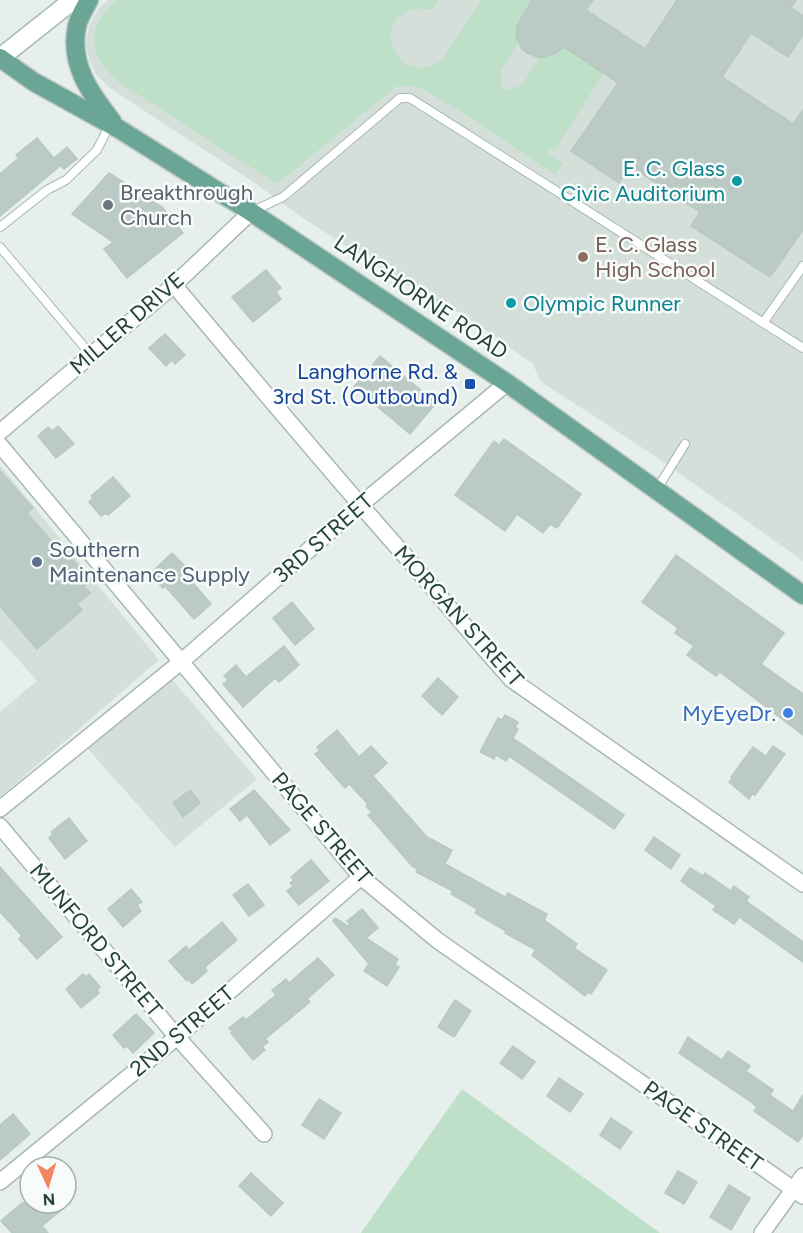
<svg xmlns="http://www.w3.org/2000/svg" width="803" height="1233" font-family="Figtree,sans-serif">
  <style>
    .built { fill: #d4dfda }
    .green { fill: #bfe0c8 }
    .building { fill: #bbcac4; stroke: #b8c9c2; stroke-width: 1.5 }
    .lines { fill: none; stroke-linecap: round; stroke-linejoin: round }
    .service-casing { stroke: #a8b8b2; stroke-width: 10 }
    .minor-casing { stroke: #a8b8b2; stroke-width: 18 }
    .secondary-casing { stroke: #a4bbb3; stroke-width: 21 }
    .primary-casing { stroke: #c2cac8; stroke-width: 21 }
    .service { stroke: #fff; stroke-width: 8 }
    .minor { stroke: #fff; stroke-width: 15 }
    .secondary { stroke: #fff; stroke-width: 18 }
    .primary { stroke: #6aa596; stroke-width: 18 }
    .culture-dot { fill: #0f9aa8; stroke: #f7fbf9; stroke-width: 2 }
    .worship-dot { fill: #6b7280; stroke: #f7fbf9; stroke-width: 2 }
    .education-dot { fill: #8d6e63; stroke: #f7fbf9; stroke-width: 2 }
    .transit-dot { fill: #1a4fb4; stroke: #f7fbf9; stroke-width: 2 }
    .service-dot { fill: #5c6f8a; stroke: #f7fbf9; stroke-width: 2 }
    .shop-dot { fill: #3f7fe0; stroke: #f7fbf9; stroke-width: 2 }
    .labels { text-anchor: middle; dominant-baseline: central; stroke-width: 5; stroke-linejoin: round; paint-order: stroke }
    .culture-label { font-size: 22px; fill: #0d838f; stroke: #f7fbf9; text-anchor: end }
    .worship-label { font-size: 22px; fill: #5b616d; stroke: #f7fbf9; text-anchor: start }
    .education-label { font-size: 22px; fill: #785e54; stroke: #f7fbf9; text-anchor: start }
    .street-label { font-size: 22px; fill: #24423a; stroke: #f7fbf9 }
    .transit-label { font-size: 22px; fill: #164399; stroke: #f7fbf9; text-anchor: end }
    .service-label { font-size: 22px; fill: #4e5e75; stroke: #f7fbf9; text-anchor: start }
    .shop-label { font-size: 22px; fill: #366cbe; stroke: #f7fbf9; text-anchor: end }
  </style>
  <rect width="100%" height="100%" fill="#e6efeb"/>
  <!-- built -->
  <g class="built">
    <path d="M108,0H803V561L655,456L540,381L533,364L463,314L424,296L303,218L252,181L114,91L97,76L90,62L86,44L89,26L99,8Z"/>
    <path d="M0,465L159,660L0,797V712L37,681L0,639Z"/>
    <path d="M171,678L257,779L175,847L88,749Z"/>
  </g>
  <!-- green -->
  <g class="green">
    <path d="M117,0H439L433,9C425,10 418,7 410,10C370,26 399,89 442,60L481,0H532L517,26L518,43L499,73L502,75L500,84L504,89L513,90L518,86L521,87L539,58L554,54L565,43L604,73L554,151L550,149L547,153L563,163L555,175L467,116L424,89L410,85L396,87L277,184L120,83C89,56 83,29 117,0Z"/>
    <path d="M462,1089L660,1233H361Z"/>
  </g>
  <!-- building -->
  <g class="building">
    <path d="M532,0H593L586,10L645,49L677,0H796L791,8L803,15V35L788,57L751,33L722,77L793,124L803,110V230L770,277L691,226L700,212L630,166L619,183L571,151L618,83L564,47L554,54L539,58L527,53L522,49L516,36L517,26Z"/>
    <path d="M37,138L60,166L0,216V174L19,158L16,155Z"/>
    <path d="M67,147L77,159L64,169L54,158Z"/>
    <path d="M109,173L162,207L183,233L127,278L104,249L113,242L72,214Z"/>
    <path d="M266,270L281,288L276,292L281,299L253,322L232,297Z"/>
    <path d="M165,334L185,355L175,364L172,360L166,366L149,348Z"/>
    <path d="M380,356L436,403L410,434L354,387Z"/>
    <path d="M58,426L74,444L56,458L38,436L48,427L52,431Z"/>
    <path d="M504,439L581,494L557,528L550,524L543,533L517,514L505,531L455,495L494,441L499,445Z"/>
    <path d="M0,471L33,508L27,513L54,544L57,541L91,581L84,586L90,593L77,604L82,610L37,649L0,606Z"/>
    <path d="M113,477L130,496L108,515L106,513L101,516L89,502L93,498L91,496Z"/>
    <path d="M172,553L189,570L185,574L211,604L194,619L165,586L163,588L152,577L156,574L153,571Z"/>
    <path d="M676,555L784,633L761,664L803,694V735L720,672L716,676L687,655L694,646L675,633L678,628L642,602Z"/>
    <path d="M292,602L314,629L295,645L273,618Z"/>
    <path d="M284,646L299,665L279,682L275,678L243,707L223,684L228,680L224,676L236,665L246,677Z"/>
    <path d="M438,678L458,697L442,715L422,696Z"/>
    <path d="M505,715L518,722L515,727L518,729L513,738L624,815L614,829L509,756L506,761L496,755L494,759L480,752L498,718L502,720Z"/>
    <path d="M337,730L359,757L371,746L387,763L373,776L427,837L452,850L445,864L505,897L508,893L547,914L544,920L577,944L574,948L607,970L591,994L588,992L585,996L532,955L536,950L505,933L506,931L475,913L477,909L451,894L453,891L416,872L418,869L412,866L368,815L372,812L366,806L368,804L349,784L345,788L315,754L320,751L317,747Z"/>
    <path d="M773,746L785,754L755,795L752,794L749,799L729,782L732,779L731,777L753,747L766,756Z"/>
    <path d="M190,790L200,803L183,817L173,803Z"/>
    <path d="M254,790L290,830L270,845L247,815L240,821L230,809Z"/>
    <path d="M69,818L87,841L65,859L49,838L53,834L51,832Z"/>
    <path d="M654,837L680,855L671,869L645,850Z"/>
    <path d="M311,860L329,881L299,905L287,891L293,886L290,883L294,880L291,877Z"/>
    <path d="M0,867L62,937L37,959L19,939L22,936L0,912Z"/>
    <path d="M690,868L703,876L705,873L731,891L734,886L749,897L746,901L803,942V962L739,917L734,924L713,910L716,906L681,881Z"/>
    <path d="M248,884L264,905L249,916L233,895Z"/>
    <path d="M131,889L142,902L137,905L141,911L123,927L108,909Z"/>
    <path d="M362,909L378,928L366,938L398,959L395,965L399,967L387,986L364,971L369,964L333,921L335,918L348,926L350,924L347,921Z"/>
    <path d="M222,922L237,940L205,967L207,971L192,984L189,979L187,981L169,961L186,946L189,950Z"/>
    <path d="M318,958L334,975L307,999L310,1002L265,1039L268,1042L262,1047L265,1050L253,1060L231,1033L233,1032L229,1028L243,1017L246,1020L276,995L272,990L286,979L289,983Z"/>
    <path d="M83,974L86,977L89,974L100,987L97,990L99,993L81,1008L66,989Z"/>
    <path d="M455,1000L471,1011L454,1037L438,1027Z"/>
    <path d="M136,1014L154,1033L133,1053L127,1046L124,1048L113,1035Z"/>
    <path d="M688,1037L722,1060L728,1051L750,1066L746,1071L773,1090L770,1095L793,1111L803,1095V1135L798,1142L754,1111L757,1107L751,1102L679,1053Z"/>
    <path d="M513,1046L535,1062L522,1079L500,1063Z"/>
    <path d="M559,1078L583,1094L570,1112L547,1096Z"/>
    <path d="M319,1099L341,1113L324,1139L302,1125Z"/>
    <path d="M13,1114L30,1134L0,1160V1125Z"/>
    <path d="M611,1118L632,1132L620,1149L600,1135Z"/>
    <path d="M678,1171L697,1182L684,1204L665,1193Z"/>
    <path d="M251,1173L283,1203L271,1216L239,1186Z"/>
    <path d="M729,1185L750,1198L731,1230L710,1217Z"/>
    <path d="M22,1203H70L42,1226L48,1233H12L1,1221Z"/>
  </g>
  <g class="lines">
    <defs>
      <g id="service">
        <path d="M253,211L283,197L400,98H410L803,348"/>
        <path d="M0,227L47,190L66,180L97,150L110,124"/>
        <path d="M0,247L91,355"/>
        <path d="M763,323L803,266"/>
        <path d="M657,489L685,444"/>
      </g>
      <g id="minor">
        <path d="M174,285C248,373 322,462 399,549C437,592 473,637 512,680L803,884"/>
        <path d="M0,432L174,285L251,212"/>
        <path d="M0,445L361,877L437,940L803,1196"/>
        <path d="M0,809L182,661L359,506L507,383"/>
        <path d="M0,826L177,1037L264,1134"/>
        <path d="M0,1182L177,1037L361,877"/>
        <path d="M762,1233L803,1176"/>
      </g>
      <path id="secondary" d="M0,58L73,0"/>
      <g id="primary">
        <path d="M89,0C85,8 79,17 77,26C69,64 90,93 112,121"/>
        <path d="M0,58L34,82L119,129L251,212L507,383L803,595"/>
      </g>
    </defs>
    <!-- service casing -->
    <use href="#service" class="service-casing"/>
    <!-- minor casing -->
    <use href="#minor" class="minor-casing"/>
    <!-- secondary casing -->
    <use href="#secondary" class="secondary-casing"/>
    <!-- primary casing -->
    <use href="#primary" class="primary-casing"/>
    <!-- service -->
    <use href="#service" class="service"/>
    <!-- minor -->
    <use href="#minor" class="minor"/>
    <!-- secondary -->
    <use href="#secondary" class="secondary"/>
    <!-- primary -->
    <use href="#primary" class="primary"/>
  </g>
  <!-- markers -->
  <g class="culture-dot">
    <circle cx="737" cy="181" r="6"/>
    <circle cx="511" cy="303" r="6"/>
  </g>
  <circle class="worship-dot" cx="108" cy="205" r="6"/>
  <circle class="education-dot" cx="583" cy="257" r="6"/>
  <rect class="transit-dot" x="464" y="378" width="12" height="12" rx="3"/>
  <circle class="service-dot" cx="37" cy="562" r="6"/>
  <circle class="shop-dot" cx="788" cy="713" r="6"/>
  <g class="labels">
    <!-- culture labels -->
    <g class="culture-label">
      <text x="725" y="168">E. C. Glass<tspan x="725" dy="25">Civic Auditorium</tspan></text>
      <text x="523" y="303" text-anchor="start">Olympic Runner</text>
    </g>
    <!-- worship labels -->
    <g class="worship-label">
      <text x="120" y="192">Breakthrough<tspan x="120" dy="25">Church</tspan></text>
    </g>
    <!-- education labels -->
    <g class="education-label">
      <text x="595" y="244">E. C. Glass<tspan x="595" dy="25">High School</tspan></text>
    </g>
    <!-- street labels -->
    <g class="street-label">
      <text transform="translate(421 297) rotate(34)">LANGHORNE ROAD</text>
      <text transform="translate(127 323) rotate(-41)">MILLER DRIVE</text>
      <text transform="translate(323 538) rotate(-41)">3RD STREET</text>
      <text transform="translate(459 616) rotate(48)">MORGAN STREET</text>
      <text transform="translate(322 828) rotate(49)">PAGE STREET</text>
      <text transform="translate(96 940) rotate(50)">MUNFORD STREET</text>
      <text transform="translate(182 1031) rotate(-40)">2ND STREET</text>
      <text transform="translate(703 1126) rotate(35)">PAGE STREET</text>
    </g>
    <!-- transit labels -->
    <g class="transit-label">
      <text x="458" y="371">Langhorne Rd. &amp;<tspan x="458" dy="25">3rd St. (Outbound)</tspan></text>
    </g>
    <!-- service labels -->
    <g class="service-label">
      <text x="49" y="549">Southern<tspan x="49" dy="25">Maintenance Supply</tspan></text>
    </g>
    <!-- shop labels -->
    <g class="shop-label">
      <text x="776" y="713">MyEyeDr.</text>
    </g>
  </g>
  <!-- north arrow -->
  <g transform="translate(48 1185) rotate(176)"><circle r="28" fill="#f7fbf9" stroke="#a3b1ad" stroke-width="1.5"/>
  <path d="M0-4.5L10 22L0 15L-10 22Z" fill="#f4845f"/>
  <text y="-9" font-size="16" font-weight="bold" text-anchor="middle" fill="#24423a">N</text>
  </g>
</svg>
